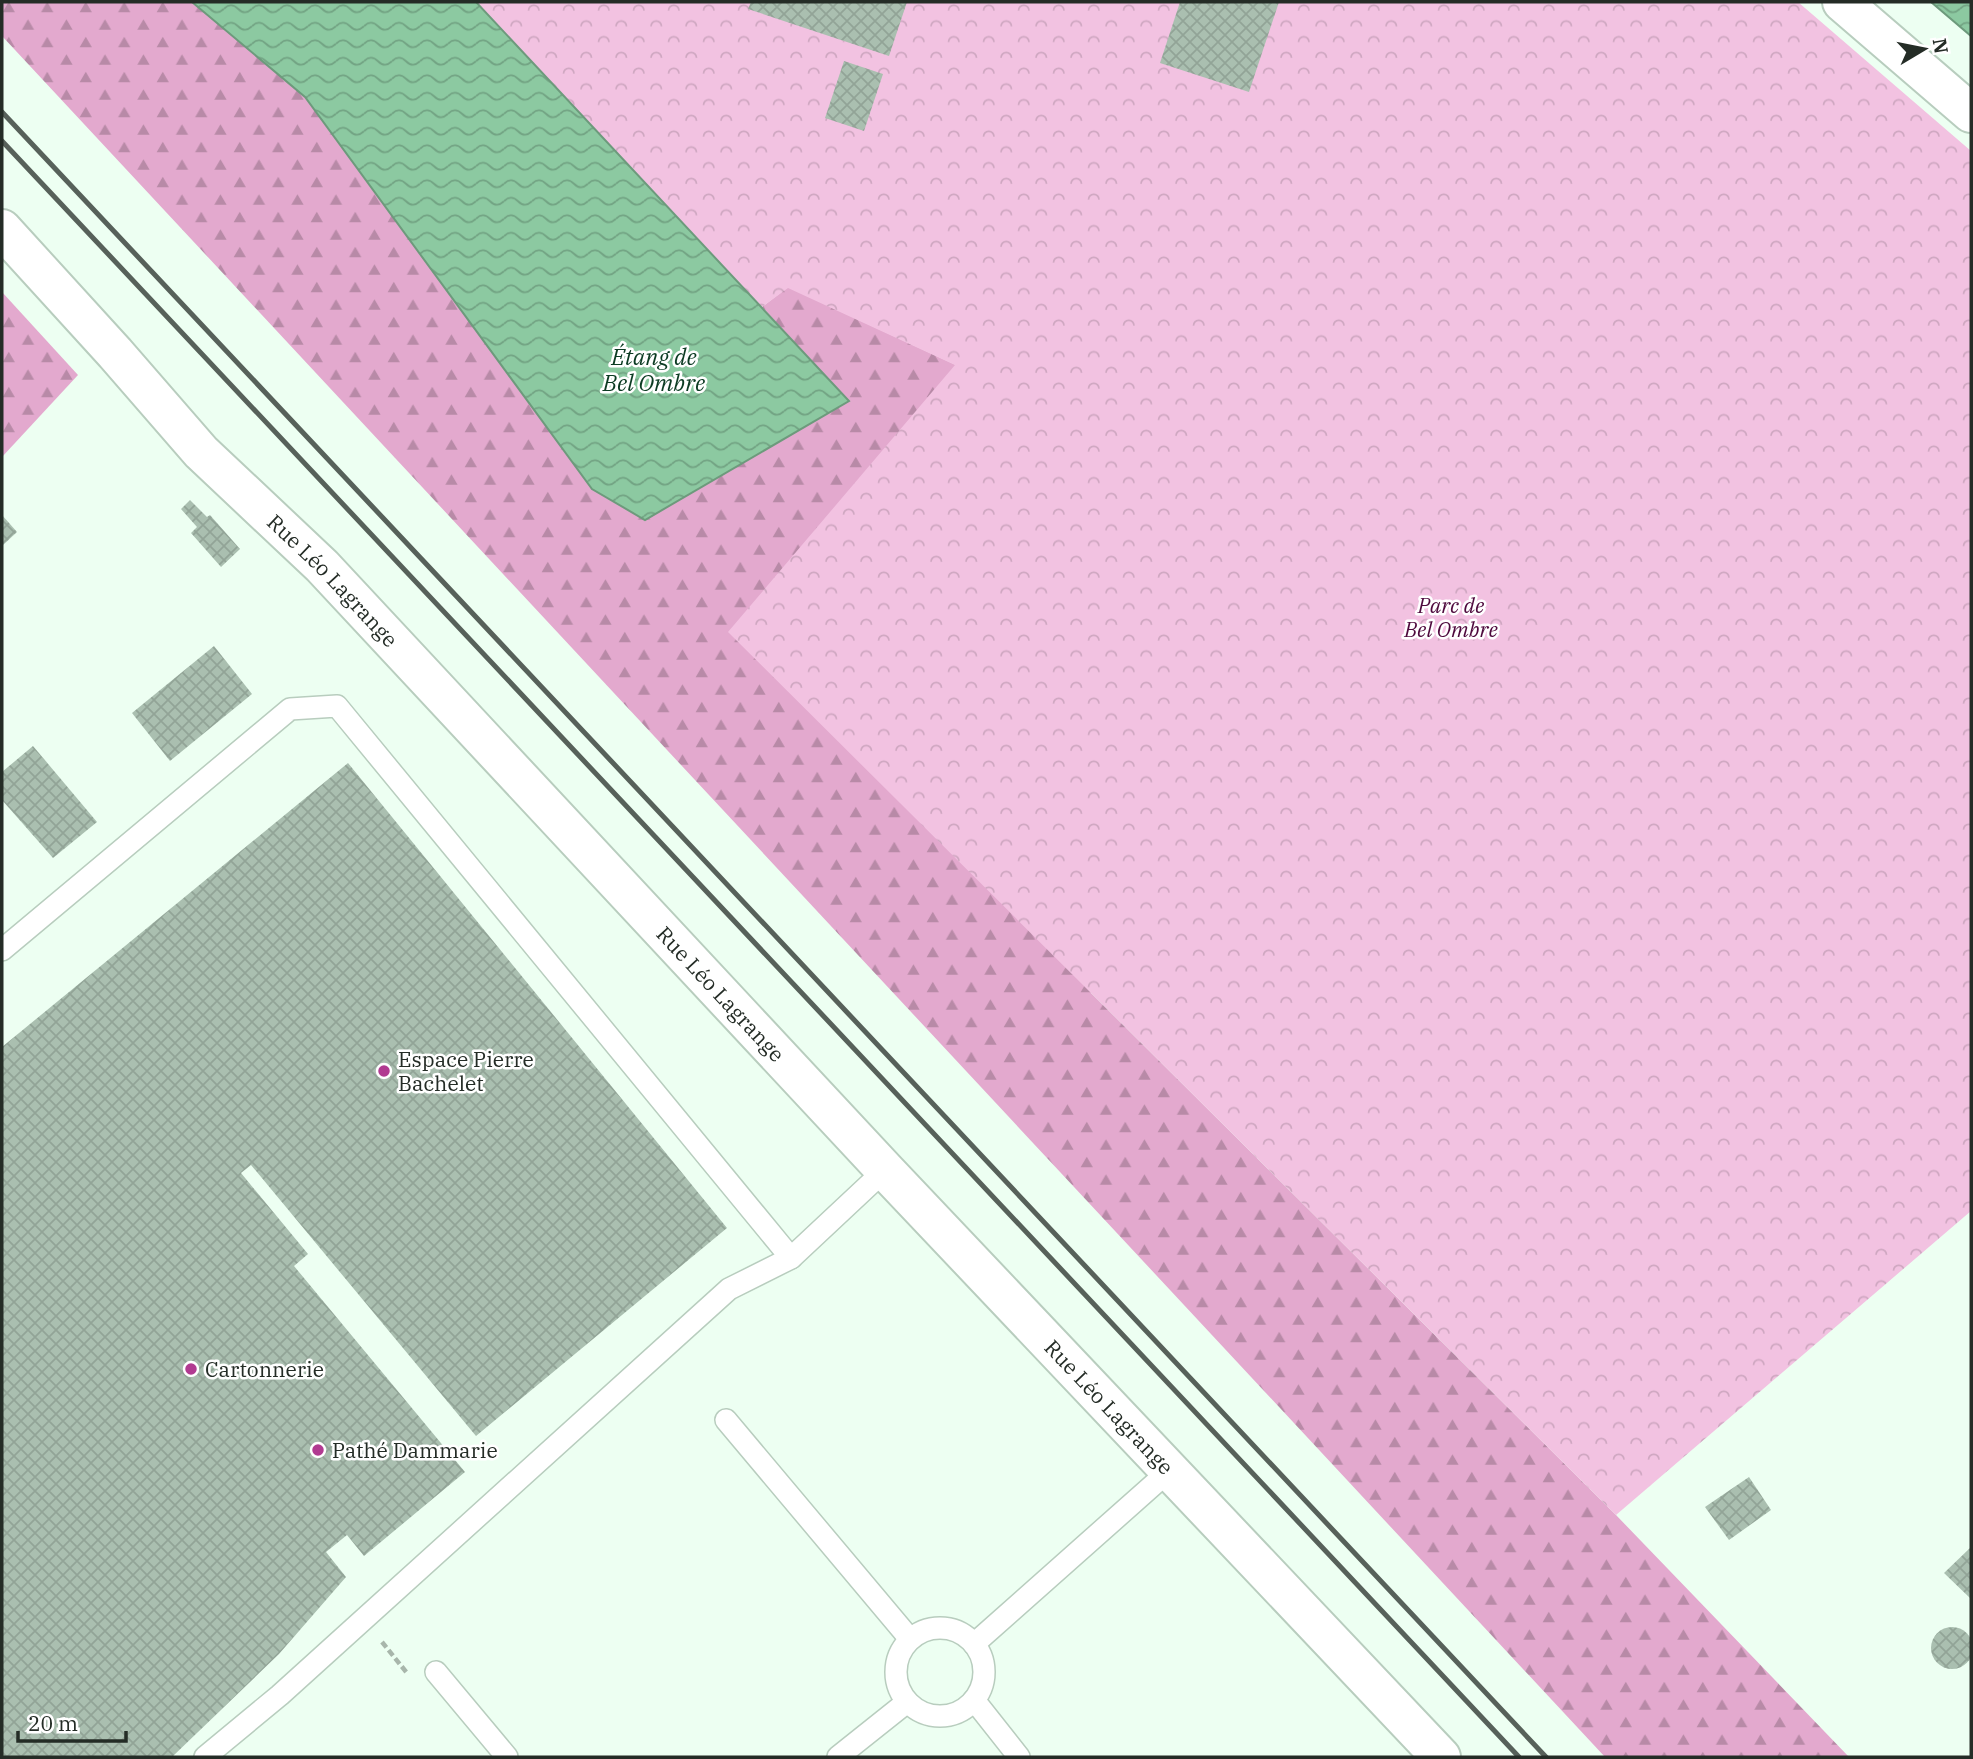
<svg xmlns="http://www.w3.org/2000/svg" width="1973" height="1759" font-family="'IBM Plex Serif',serif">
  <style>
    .forest { fill: url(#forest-firs) }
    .park { fill: url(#park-crowns) }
    .water { fill: url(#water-waves); stroke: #6d9a7c; stroke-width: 2 }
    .building { fill: url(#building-cross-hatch) }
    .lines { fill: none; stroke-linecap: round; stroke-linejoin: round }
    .lane-casing { stroke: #b8cdbe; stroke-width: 24 }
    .street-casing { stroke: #b8cdbe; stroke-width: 42 }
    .secondary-casing { stroke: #b8cdbe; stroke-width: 42 }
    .path { stroke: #a8b6ab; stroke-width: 4.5; stroke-dasharray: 7 3.5; stroke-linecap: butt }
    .lane { stroke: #fff; stroke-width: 21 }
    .street { stroke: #fff; stroke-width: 38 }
    .secondary { stroke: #fff; stroke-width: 38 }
    .rail { stroke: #57615a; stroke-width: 5 }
    .poi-dot { fill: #b13a91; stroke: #fff; stroke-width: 2.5 }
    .labels { text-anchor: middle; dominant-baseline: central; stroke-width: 5; stroke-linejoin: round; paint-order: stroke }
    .street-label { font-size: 21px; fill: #242c26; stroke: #fff }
    .park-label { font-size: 21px; font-style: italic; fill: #4e093d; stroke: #fff }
    .poi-label { font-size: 21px; fill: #242c26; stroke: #fff; text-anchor: start }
    .water-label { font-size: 23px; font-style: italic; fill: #0b3b22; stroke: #fff }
  </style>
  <defs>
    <pattern id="forest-firs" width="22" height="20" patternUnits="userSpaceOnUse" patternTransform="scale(1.75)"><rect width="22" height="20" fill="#e3a9ce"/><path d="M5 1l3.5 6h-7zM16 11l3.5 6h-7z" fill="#b88aa7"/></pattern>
    <pattern id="park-crowns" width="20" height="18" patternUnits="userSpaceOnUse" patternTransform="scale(1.75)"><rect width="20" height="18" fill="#f2c2e1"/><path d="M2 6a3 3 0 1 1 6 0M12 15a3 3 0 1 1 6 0" fill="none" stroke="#cfa7c1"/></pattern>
    <pattern id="water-waves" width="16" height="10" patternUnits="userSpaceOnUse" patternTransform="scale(1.75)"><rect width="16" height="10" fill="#8cc9a1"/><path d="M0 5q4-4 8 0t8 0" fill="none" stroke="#72a383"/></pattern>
    <pattern id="building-cross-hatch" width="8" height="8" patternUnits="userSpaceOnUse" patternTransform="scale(1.75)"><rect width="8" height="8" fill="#aabfb0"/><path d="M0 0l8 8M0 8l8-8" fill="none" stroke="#92a497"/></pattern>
  </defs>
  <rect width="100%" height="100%" fill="#edfff2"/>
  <!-- forest -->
  <g class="forest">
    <path d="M2,2H192L305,97L592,489L848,400L762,307L788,287L956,365L1091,993L1616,1515L1849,1757H1605L2,36Z"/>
    <path d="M2,292L78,375L2,457Z"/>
  </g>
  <!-- park -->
  <path class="park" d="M476,2H1798L1971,151V1211L1616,1515L728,632L955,365L788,288L762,307Z"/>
  <!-- water -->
  <g class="water">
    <path d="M192,2H476L849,401L645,520L592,489L305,97Z"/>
    <path d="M1931,2H1971V36Z"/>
  </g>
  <!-- building -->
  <g class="building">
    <path d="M751,2H907L889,56L748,9Z"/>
    <path d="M1180,2H1279L1249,92L1160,63Z"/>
    <path d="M844,61L883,74L864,131L825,118Z"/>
    <path d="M190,500L207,517L210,515L240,549L221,567L191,533L197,527L181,509Z"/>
    <path d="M2,515L17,532L2,546Z"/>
    <path d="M214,646L252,694L170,761L132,713Z"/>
    <path d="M33,746L97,822L53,858L2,800V772Z"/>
    <path d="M348,763L727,1228L476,1436L251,1165L241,1173L308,1254L294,1266L465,1472L364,1556L347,1535L326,1552L346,1577L279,1654L172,1757H2V1047Z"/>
    <path d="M1749,1477L1771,1510L1729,1540L1705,1507Z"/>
    <path d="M1970,1548L1971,1549V1599L1944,1573Z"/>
    <circle cx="1952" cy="1648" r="21"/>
  </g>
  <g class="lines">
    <defs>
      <g id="lane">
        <path d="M2,950L290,709L337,706L791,1258"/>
        <path d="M726,1420L910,1639"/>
        <circle cx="940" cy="1672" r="44"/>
        <path d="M974,1644L1170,1470"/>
        <path d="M436,1672L507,1757"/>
        <path d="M974,1700L1019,1757"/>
        <path d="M205,1757L280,1695L729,1289L791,1258L885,1170"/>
        <path d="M838,1757L907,1702"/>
      </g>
      <g id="street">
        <path id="s1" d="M2,229L115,353L201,452L322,566L885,1170L1441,1757"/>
      </g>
      <path id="secondary" d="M1842,2L1971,113"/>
    </defs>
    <!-- lane casing -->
    <use href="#lane" class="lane-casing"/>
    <!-- street casing -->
    <use href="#street" class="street-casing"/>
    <!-- secondary casing -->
    <use href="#secondary" class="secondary-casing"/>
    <!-- path -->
    <path class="path" d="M382,1642L407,1673"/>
    <!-- lane -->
    <use href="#lane" class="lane"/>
    <!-- street -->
    <use href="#street" class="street"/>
    <!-- secondary -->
    <use href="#secondary" class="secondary"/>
    <!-- rail -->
    <g class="rail">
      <path d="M2,112L1546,1757"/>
      <path d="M2,141L1519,1757"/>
    </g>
  </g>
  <!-- markers -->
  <g class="poi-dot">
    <circle cx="384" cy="1071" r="7"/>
    <circle cx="191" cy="1369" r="7"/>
    <circle cx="318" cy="1450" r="7"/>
  </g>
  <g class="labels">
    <!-- street labels -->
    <g class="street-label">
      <text stroke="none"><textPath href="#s1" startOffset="483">Rue Léo Lagrange</textPath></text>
      <text stroke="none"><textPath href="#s1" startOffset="1050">Rue Léo Lagrange</textPath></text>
      <text stroke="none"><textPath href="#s1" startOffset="1617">Rue Léo Lagrange</textPath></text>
    </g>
    <!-- park labels -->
    <g class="park-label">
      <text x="1451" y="605">Parc de<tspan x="1451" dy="24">Bel Ombre</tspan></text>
    </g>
    <!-- poi labels -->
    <g class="poi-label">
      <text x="398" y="1059">Espace Pierre<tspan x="398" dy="24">Bachelet</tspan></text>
      <text x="205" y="1369">Cartonnerie</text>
      <text x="332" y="1450">Pathé Dammarie</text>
    </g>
    <!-- water labels -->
    <g class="water-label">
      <text x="654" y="356">Étang de<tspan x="654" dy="26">Bel Ombre</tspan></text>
    </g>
  </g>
  <!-- border -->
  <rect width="1973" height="1759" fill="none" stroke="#242c26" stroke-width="7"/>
  <!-- north arrow -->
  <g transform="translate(1924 49) rotate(80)" stroke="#ffffff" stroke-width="5" paint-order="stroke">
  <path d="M0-5L12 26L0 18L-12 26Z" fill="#242c26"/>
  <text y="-10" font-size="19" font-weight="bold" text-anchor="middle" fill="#242c26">N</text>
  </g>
  <!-- scale -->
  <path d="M18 1731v10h108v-10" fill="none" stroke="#242c26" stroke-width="3.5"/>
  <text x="28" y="1731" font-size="21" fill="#242c26" stroke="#ffffff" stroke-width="5" paint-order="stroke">20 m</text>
</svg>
